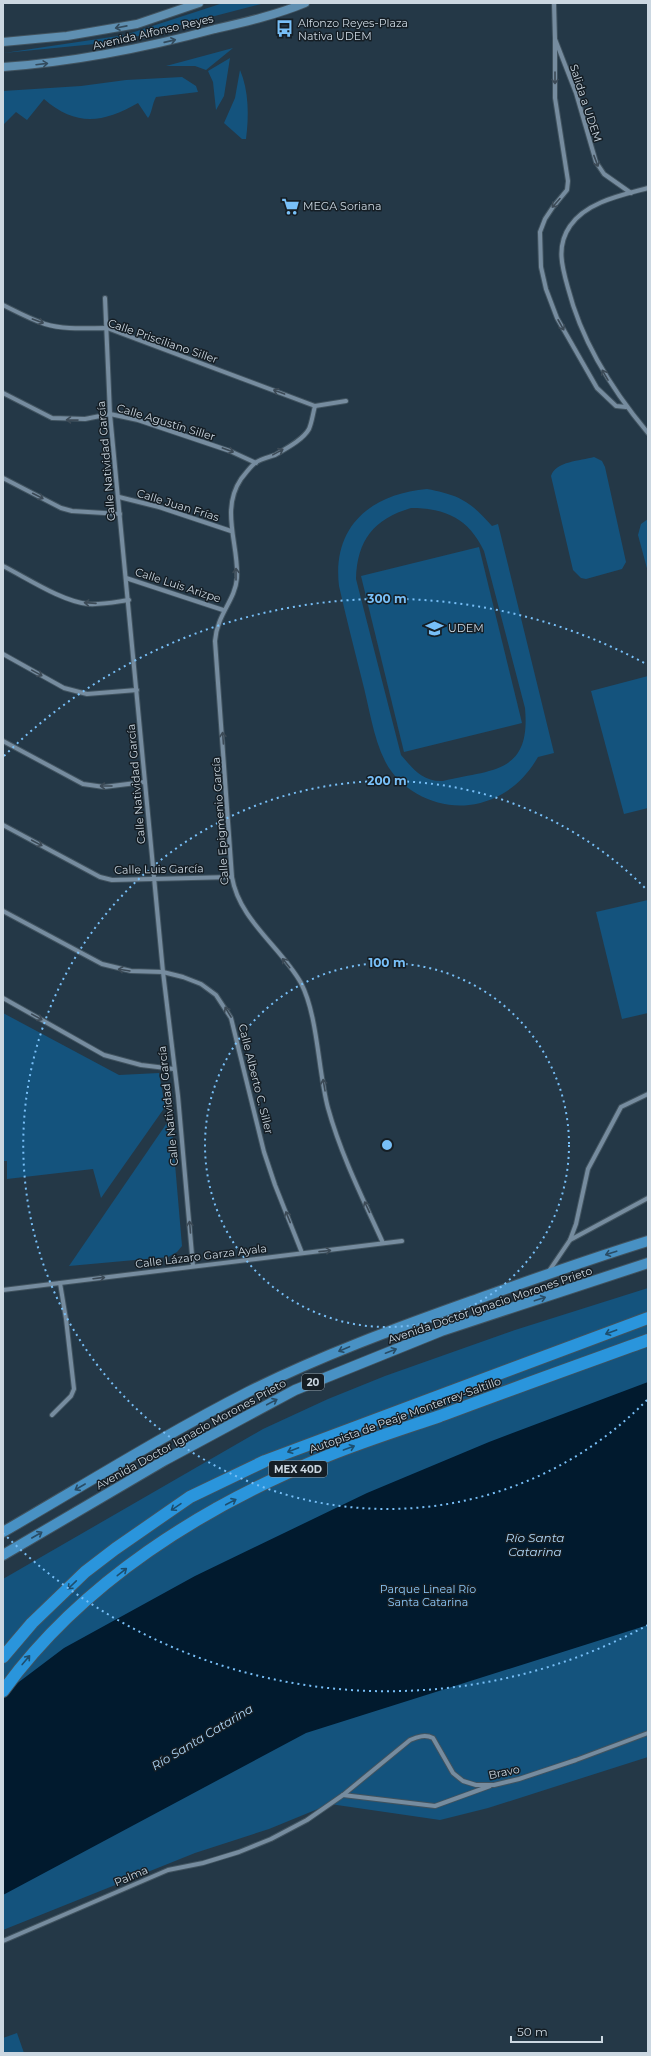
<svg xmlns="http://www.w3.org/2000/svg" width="651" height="2056" font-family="Montserrat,sans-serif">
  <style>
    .green { fill: #14537d; fill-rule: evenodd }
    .water { fill: #011a2e }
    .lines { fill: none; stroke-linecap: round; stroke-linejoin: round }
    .street-casing { stroke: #41535f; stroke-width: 6 }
    .secondary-casing { stroke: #41535f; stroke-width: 10 }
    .primary-casing { stroke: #41535f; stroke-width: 12 }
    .highway-casing { stroke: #41535f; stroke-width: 14 }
    .street { stroke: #768c9f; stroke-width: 4 }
    .secondary { stroke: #5f8fb1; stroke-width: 8 }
    .primary { stroke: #4891c4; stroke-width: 10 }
    .highway { stroke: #2a95dc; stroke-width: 12 }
    .oneway { stroke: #334b5d }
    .oneway2 { stroke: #3c4a56 }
    .oneway3 { stroke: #294c65 }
    .oneway4 { stroke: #1d4e6e }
    .ring { fill: none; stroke: #78bff7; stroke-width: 2; stroke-dasharray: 2 4 }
    .labels { text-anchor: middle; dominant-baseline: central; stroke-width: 3; stroke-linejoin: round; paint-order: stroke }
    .shield { fill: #151e25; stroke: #94a0a9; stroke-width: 1 }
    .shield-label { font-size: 10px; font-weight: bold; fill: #cbd7e1 }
    .poi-label { font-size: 11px; fill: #cbd7e1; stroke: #151e25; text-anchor: start }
    .street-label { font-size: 11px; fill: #cbd7e1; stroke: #151e25 }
    .park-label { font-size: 11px; fill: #8cc9fb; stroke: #151e25 }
    .water-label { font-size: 12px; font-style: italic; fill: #b0d8f9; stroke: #151e25 }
    .centre { fill: #78bff7; stroke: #151e25; stroke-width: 2 }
    .ring-label { font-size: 12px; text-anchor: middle; font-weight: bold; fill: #78bff7; stroke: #151e25; stroke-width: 3; stroke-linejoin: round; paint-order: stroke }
  </style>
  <rect width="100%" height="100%" fill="#243847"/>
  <!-- green -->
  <g class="green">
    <path d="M223,3H265L115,42L4,53L125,35Z"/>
    <path d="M233,48L206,70L195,66H166Z"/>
    <path d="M230,58L224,96L216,110L213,82L208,71Z"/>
    <path d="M240,70C249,91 249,117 246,139H242L224,123L235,98Z"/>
    <path d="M182,77L196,86L198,92L156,97C152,104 152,113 148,118L138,103C103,123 76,127 44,99L27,120L16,112L4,124L3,127V91L81,86L126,80Z"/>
    <path d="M594,457L602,461L605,467L626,562L622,569L586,579L581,578L573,570L551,476C556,461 580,461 594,457Z"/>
    <path d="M427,489C459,495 470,501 492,526L498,524L554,753L538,757C523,783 500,801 469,805C437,809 400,791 385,761C373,737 369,706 362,680C354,648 346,617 339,586C332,526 371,494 427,489ZM411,508C446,508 469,519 484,551L525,708C531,774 493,769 443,781C423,782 413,769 401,755L356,579C357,540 374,519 411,508Z"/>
    <path d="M648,519V572L638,535L641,524Z"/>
    <path d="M479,547L522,723L404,752L361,576Z"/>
    <path d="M648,676V808L624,814L591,691Z"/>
    <path d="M648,900V1013L622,1019L596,912Z"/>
    <path d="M3,1013L119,1075L159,1073L165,1107L101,1198L93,1169L7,1179V1161H3Z"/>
    <path d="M171,1117L182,1246L177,1252L168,1257L69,1266Z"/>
    <path d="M648,1288V1757L488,1808L440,1820L330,1804L269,1829L195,1853L3,1930V1579L263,1429L328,1399L385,1376L515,1330Z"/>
    <path d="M17,2033L24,2053H3V2038Z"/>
  </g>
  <!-- water -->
  <path class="water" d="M648,1382V1625L306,1733L3,1895V1694L64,1648L195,1576L367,1493L489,1442Z"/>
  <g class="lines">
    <defs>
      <g id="street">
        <path d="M554,3L555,39L576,93L596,162L604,174L631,193"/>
        <path d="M555,39V98L568,181L567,190L553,207L545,219L540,232L541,267L546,289L557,318L597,388L616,406L626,407"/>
        <path d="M648,188C622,195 586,202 570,226C556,246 562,267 568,288C582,343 612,390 648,433"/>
        <path d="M105,298L110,414L163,972L178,1096L193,1266"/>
        <path d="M3,305C17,312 30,319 45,324C65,330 86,328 107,328L315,406L346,401"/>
        <path d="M3,393L52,418L85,419L110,414L138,420L230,451L256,463"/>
        <path d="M315,406C313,413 312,422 309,429C303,440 285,449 275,455C269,457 260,459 255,463C250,467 245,474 241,479C220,510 239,545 237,578C235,601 217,614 215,641L232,877C239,920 281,947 301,983C318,1016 318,1071 328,1108C341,1155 363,1199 383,1243"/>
        <path d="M3,478L61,508L72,511L120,514"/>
        <path d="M119,497L159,507L231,531"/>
        <path d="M3,566C27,578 61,601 88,604C102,605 115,602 129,600"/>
        <path d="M126,578L223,610"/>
        <path d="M3,654L64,688L87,694L137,690"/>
        <path d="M3,741L83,784L104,787L144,782"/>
        <path d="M3,825L100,877L112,880L232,877"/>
        <path d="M3,911L102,964L131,971L163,972L183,977L201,984L216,995L231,1018L264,1152L275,1185L302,1253"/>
        <path d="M3,998L104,1055L141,1065L174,1069"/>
        <path d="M570,1240L648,1198"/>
        <path d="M549,1271L570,1240L576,1224L588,1169L621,1107L648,1094"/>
        <path d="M3,1290L402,1241"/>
        <path d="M52,1415L71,1396L74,1389L66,1319L60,1283"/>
        <path d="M343,1795L435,1806L490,1786"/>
        <path d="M3,1941L168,1870L203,1863L239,1852L271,1839L307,1820L343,1795L410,1740C417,1737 425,1734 433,1738L453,1773L463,1781L476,1785H494L519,1779L576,1760L648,1733"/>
      </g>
      <g id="secondary">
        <path d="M3,42L67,36L137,24L199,3"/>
        <path d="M3,67C75,62 145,48 215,29C245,22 276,15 305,3"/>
      </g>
      <g id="primary">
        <path d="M3,1532C84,1485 164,1435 248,1392C320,1356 396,1328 472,1301C531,1280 589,1259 648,1241"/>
        <path d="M3,1555L165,1460L295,1390L441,1331L648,1263"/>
      </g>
      <g id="highway">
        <path d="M3,1657L32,1623L85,1572L115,1549L190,1497L265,1461L648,1318"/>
        <path d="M3,1691C82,1582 203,1506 327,1456C364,1441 402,1429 440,1416C509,1390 579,1365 648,1340"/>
      </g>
    </defs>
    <!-- street casing -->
    <use href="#street" class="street-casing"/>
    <!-- secondary casing -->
    <use href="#secondary" class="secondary-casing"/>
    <!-- primary casing -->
    <use href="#primary" class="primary-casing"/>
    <!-- highway casing -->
    <use href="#highway" class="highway-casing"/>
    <!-- street -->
    <use href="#street" class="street"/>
    <!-- secondary -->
    <use href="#secondary" class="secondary"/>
    <!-- primary -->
    <use href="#primary" class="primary"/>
    <!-- highway -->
    <use href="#highway" class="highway"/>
  </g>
  <!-- one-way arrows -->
  <defs><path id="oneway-shaft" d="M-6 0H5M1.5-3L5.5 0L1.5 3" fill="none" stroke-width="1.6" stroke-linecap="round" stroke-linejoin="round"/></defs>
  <g class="oneway">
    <use href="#oneway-shaft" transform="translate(121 27) rotate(169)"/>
    <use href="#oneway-shaft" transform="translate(170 41) rotate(-13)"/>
    <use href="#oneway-shaft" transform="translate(42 64) rotate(-7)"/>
  </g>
  <g class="oneway2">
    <use href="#oneway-shaft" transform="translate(555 78) rotate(90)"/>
    <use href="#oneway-shaft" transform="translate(596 161) rotate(69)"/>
    <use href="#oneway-shaft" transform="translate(556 203) rotate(132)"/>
    <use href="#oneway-shaft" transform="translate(38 321) rotate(20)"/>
    <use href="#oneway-shaft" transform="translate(561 325) rotate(61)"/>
    <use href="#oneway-shaft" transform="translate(605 375) rotate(-120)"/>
    <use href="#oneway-shaft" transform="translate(279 392) rotate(-160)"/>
    <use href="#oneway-shaft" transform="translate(72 420) rotate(-179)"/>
    <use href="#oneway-shaft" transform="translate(228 450) rotate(20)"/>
    <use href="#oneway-shaft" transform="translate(278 452) rotate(-29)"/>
    <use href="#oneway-shaft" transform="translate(38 496) rotate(27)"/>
    <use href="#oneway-shaft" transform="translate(236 574) rotate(-90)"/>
    <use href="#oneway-shaft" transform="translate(90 603) rotate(-176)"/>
    <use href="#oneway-shaft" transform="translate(37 673) rotate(29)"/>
    <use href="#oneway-shaft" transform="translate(223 738) rotate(-94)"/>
    <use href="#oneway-shaft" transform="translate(106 786) rotate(180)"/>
    <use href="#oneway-shaft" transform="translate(37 843) rotate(28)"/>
    <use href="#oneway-shaft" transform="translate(286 963) rotate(-129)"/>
    <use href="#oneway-shaft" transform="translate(124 970) rotate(-171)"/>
    <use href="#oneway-shaft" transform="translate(228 1012) rotate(-121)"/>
    <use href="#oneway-shaft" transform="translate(37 1017) rotate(29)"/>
    <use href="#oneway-shaft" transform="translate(324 1085) rotate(-100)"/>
    <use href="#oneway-shaft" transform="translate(367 1207) rotate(-115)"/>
    <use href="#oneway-shaft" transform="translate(288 1217) rotate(-112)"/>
    <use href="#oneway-shaft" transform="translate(190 1227) rotate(-95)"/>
    <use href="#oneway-shaft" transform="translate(325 1251) rotate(-6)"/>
    <use href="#oneway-shaft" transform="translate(99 1278) rotate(-7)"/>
  </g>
  <g class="oneway3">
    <use href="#oneway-shaft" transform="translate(611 1253) rotate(162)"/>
    <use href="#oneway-shaft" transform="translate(540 1299) rotate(-18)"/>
    <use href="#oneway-shaft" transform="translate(344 1349) rotate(157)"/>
    <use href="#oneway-shaft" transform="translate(391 1351) rotate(-21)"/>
    <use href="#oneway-shaft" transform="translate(272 1402) rotate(-28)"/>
    <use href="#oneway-shaft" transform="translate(80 1487) rotate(150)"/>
    <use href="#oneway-shaft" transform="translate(37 1535) rotate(-30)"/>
  </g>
  <g class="oneway4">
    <use href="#oneway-shaft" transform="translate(611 1332) rotate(160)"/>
    <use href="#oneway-shaft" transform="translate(349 1448) rotate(-20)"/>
    <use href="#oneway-shaft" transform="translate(293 1450) rotate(159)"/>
    <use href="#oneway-shaft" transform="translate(231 1502) rotate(-28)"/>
    <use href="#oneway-shaft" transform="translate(176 1507) rotate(146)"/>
    <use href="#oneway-shaft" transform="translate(122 1572) rotate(-38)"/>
    <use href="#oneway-shaft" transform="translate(72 1585) rotate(136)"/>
    <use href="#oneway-shaft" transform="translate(26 1660) rotate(-50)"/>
  </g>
  <!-- distance rings -->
  <g class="ring">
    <circle cx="387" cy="1145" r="182"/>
    <path d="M647 1400A364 364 0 1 1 647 890"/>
    <path d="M648 1625A546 546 0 0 1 4 1534M4 756A546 546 0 0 1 648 665"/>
  </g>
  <!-- icons -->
  <defs>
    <symbol id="bus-bare" viewBox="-9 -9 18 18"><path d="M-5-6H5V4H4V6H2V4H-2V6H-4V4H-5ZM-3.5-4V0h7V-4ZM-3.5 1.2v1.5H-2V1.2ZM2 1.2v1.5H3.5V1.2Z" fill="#78bff7" stroke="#151e25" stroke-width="2.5" paint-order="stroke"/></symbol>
    <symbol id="supermarket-bare" viewBox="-9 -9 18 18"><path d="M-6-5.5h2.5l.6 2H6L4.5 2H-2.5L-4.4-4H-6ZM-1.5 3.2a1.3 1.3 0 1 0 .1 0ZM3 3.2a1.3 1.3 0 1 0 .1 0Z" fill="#78bff7" stroke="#151e25" stroke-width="2.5" paint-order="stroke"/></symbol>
    <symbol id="university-bare" viewBox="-9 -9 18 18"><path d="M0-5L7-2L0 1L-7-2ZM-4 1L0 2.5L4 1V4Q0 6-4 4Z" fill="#78bff7" stroke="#151e25" stroke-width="2.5" paint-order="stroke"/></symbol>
  </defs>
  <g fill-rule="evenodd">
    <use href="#bus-bare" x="272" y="16" width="25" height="25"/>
    <use href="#supermarket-bare" x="278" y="194" width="25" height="25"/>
    <use href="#university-bare" x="422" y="616" width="25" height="25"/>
  </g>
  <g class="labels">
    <!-- shield labels -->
    <g class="shield">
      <rect x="302" y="1374" width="22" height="16" rx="3"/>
      <rect x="269" y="1461" width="58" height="16" rx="3"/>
    </g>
    <g class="shield-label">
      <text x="313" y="1382">20</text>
      <text x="298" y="1469">MEX 40D</text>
    </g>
    <!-- poi labels -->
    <g class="poi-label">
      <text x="298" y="23">Alfonzo Reyes-Plaza<tspan x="298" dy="13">Nativa UDEM</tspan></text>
      <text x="303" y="206">MEGA Soriana</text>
      <text x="448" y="628">UDEM</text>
    </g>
    <!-- street labels -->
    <g class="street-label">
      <text transform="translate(153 32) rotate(-13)">Avenida Alfonso Reyes</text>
      <text transform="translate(586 103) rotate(72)">Salida a UDEM</text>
      <text transform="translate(163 341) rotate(19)">Calle Prisciliano Siller</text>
      <text transform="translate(166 422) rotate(17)">Calle Agustín Siller</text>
      <text transform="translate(106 461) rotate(-95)">Calle Natividad García</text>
      <text transform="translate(178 505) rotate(17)">Calle Juan Frías</text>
      <text transform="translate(178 585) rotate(18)">Calle Luis Arizpe</text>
      <text transform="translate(136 784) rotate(-95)">Calle Natividad García</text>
      <text transform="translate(220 821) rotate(-94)">Calle Epigmenio García</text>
      <text transform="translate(159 869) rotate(-1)">Calle Luis García</text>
      <text transform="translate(256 1079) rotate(76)">Calle Alberto C. Siller</text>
      <text transform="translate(168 1106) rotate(-96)">Calle Natividad García</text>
      <text transform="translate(201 1256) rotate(-7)">Calle Lázaro Garza Ayala</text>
      <text transform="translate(490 1305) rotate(-19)">Avenida Doctor Ignacio Morones Prieto</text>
      <text transform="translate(405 1415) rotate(-20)">Autopista de Peaje Monterrey-Saltillo</text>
      <text transform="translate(191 1434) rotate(-29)">Avenida Doctor Ignacio Morones Prieto</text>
      <text transform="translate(504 1772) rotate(-12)">Bravo</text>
      <text transform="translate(131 1876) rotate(-23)">Palma</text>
    </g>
    <!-- park labels -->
    <g class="park-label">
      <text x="428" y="1589">Parque Lineal Río<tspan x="428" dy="13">Santa Catarina</tspan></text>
    </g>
    <!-- water labels -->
    <g class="water-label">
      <text x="535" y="1537">Río Santa<tspan x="535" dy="14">Catarina</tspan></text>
      <text transform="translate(202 1737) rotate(-31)">Río Santa Catarina</text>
    </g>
  </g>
  <circle cx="387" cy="1145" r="6" class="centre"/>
  <g class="ring-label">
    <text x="387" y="603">300 m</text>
    <text x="387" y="785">200 m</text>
    <text x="387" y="967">100 m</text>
  </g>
  <!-- border -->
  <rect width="651" height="2056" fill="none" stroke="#cbd7e1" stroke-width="8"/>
  <!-- scale -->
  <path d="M511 2036v6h91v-6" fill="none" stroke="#cbd7e1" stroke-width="2"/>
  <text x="517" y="2036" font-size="12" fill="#cbd7e1" stroke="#151e25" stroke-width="3" paint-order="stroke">50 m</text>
</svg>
